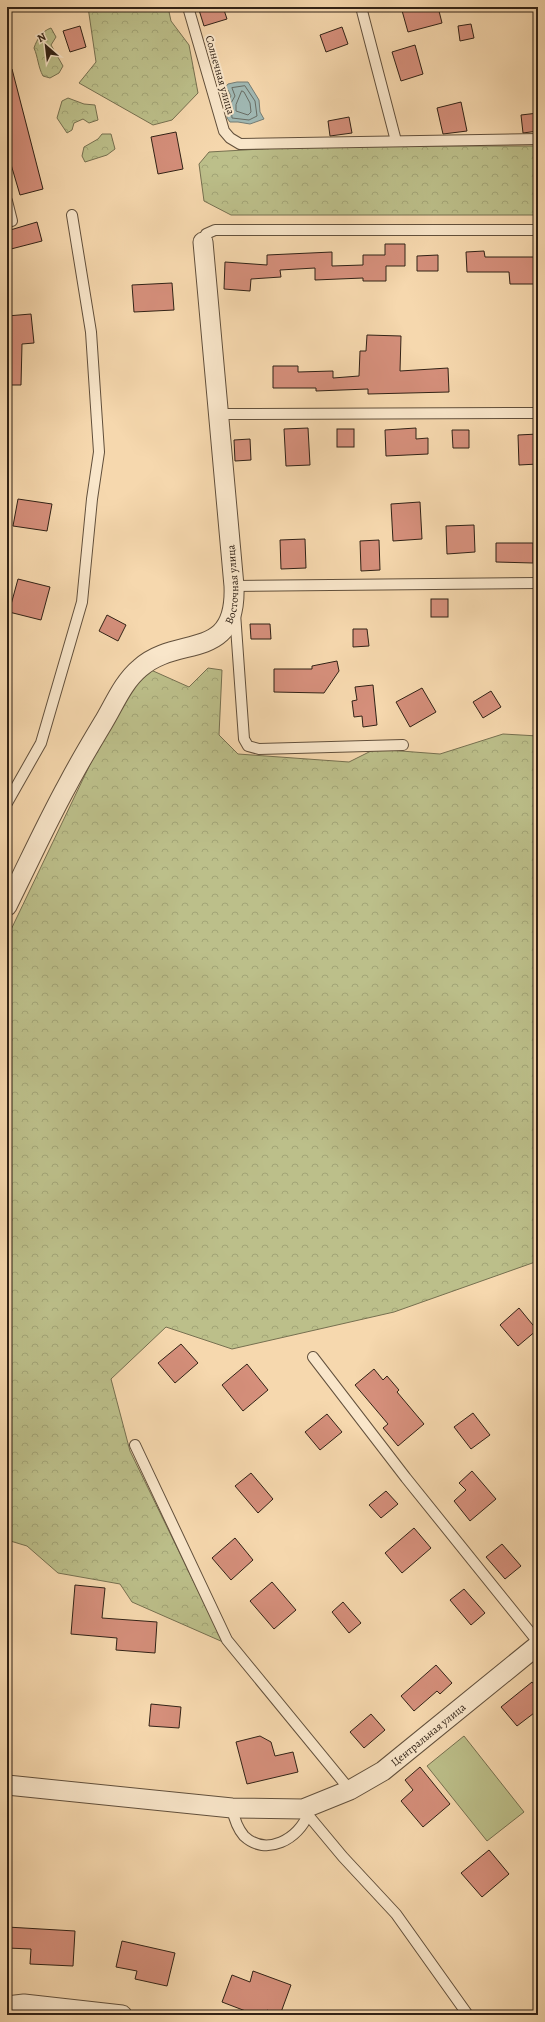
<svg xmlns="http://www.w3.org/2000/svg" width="545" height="2022" font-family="Alegreya,serif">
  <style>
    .forest { fill: url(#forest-crowns); stroke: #767050 }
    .green { fill: #bcbf8a; stroke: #767050 }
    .water { fill: #a0b8b3; stroke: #747c74 }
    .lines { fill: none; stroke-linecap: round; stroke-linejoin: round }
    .shore { stroke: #686d64; stroke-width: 1 }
    .building { fill: #d58f7b; stroke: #312216 }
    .lane-casing { stroke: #62503c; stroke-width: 12 }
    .street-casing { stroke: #62503c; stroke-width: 21 }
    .lane { stroke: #f9e6ca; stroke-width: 10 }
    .street { stroke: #f9e6ca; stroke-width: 19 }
    .labels { text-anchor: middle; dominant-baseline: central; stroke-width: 4; stroke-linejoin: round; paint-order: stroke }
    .street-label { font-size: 11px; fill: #312216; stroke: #f9e6ca }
  </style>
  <defs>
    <pattern id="forest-crowns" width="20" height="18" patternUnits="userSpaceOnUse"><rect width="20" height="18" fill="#bcbf8a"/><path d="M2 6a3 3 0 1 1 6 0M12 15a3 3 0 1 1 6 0" fill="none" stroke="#a2a476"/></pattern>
  </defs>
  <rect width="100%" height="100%" fill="#f6d8ae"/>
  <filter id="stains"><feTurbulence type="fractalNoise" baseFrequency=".005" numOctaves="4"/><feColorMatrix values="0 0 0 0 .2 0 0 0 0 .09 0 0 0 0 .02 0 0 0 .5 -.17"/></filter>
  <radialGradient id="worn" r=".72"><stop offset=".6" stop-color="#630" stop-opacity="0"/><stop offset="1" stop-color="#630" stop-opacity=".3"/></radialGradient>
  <!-- forest -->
  <g class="forest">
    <path d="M88,7H168L171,21L189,45L198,93L172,120L153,125L79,83L96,62Z"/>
    <path d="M51,28L56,37L51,45L63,66L59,73L50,78L43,76C38,67 38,57 34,48C37,39 42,31 51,28Z"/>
    <path d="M68,98L84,104L95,105L98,120L89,123L83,119L74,123L72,130L67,133L57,118L62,101Z"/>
    <path d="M102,134H111L115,149L107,155L85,162L82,156L84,147L98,139Z"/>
    <path d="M314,146H538V215H231L204,201L199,164L209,152Z"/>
    <path d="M208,668L222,670L219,735L238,754L349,762L375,749L440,754L503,734L538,736V1261L394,1312L232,1349L166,1327L111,1379L130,1451L223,1642L132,1602L120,1584L58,1573L27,1546L7,1540V938L128,685L151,670L189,687Z"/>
  </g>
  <!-- green -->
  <path class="green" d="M464,1736L524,1812L487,1841L427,1766Z"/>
  <!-- water -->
  <path class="water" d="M237,82H248L259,100L260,112L264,119L250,124L238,122H230L227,118V102L231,96L228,90H223L228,84Z"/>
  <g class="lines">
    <!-- shore -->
    <g class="shore">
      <path d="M245,86L255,101L257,116L249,120L232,118L231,103L235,96L232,88Z"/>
      <path d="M242,91L244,92L250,103L251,112L248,115L236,111V105Z"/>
    </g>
  </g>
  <!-- building -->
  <g class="building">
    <path d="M210,7H223L227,19L204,26L199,10Z"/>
    <path d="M401,7H438L442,23L408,32Z"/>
    <path d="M471,24L474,38L460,41L458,26Z"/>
    <path d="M80,26L86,47L70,52L63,31Z"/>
    <path d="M342,27L348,44L326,52L320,35Z"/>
    <path d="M415,45L423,74L401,81L392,52Z"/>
    <path d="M7,69H12L43,189L20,195L10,161L7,162Z"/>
    <path d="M461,102L467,131L443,134L437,108Z"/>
    <path d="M538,113V131L523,133L521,115Z"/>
    <path d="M349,117L352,133L330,136L328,121Z"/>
    <path d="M176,132L183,169L158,174L151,137Z"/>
    <path d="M37,222L42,241L11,249L7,231Z"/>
    <path d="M385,244H405V266H386V281H363V278L315,280V268L280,270L281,277L251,279L250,291L224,289L225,262L267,265V255L332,252V266L363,265V255H385Z"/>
    <path d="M484,251L485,257H538V284H510L509,272H467L466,252Z"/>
    <path d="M438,255V271H417V256Z"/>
    <path d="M172,283L174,310L134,312L132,285Z"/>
    <path d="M31,314L34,343L22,344L21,385H7V316Z"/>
    <path d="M367,335L401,336L400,371L448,368L449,392L368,394V389L316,391V388H273V366H298V372L333,371V378L359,376L360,351H366Z"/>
    <path d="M308,428L310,465L286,466L284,429Z"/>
    <path d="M416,428V439L428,438V454L386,456L385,430Z"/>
    <rect x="337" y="429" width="17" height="18"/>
    <path d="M452,430H469V448H453Z"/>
    <path d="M538,434V464L519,465L518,435Z"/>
    <path d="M250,439L251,460L235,461L234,440Z"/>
    <path d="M18,499L52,504L47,531L13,526Z"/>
    <path d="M420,502L422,539L393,541L391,504Z"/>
    <path d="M474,525L475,552L447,554L446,526Z"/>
    <path d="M305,539L306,568L281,569L280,540Z"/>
    <path d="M379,540L380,570L361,571L360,541Z"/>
    <path d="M496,543H533V563L496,562Z"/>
    <path d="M18,579L50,587L41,620L9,612Z"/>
    <rect x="431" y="599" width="17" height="18"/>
    <path d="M107,615L126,625L118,641L99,631Z"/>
    <path d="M250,624H270L271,639H251Z"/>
    <path d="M353,629H367L369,646L353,647Z"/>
    <path d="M337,661L339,671L324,693L274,692V669H312V666Z"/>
    <path d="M373,685L377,725L363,727L362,716L354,717L352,701L357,700L355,687Z"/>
    <path d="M422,688L436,712L410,727L396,702Z"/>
    <path d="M491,691L501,707L483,718L473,702Z"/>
    <path d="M519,1308L537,1330L518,1346L500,1325Z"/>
    <path d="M181,1344L198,1363L175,1383L158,1363Z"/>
    <path d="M247,1364L268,1390L243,1411L222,1385Z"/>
    <path d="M374,1369L383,1380L387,1376L399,1390L397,1392L424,1424L398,1446L383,1428L388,1424L355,1385Z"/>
    <path d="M473,1413L490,1435L471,1449L454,1427Z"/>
    <path d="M327,1414L342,1432L320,1450L305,1432Z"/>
    <path d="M472,1471L496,1499L470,1521L454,1501L466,1490L459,1483Z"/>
    <path d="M251,1473L273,1499L258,1513L235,1486Z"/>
    <path d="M386,1491L398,1504L381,1518L369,1505Z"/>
    <path d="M414,1528L431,1548L402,1573L385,1553Z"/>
    <path d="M235,1538L253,1560L231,1580L212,1558Z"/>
    <path d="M502,1544L521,1566L505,1579L486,1557Z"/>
    <path d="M272,1582L296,1610L274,1629L250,1601Z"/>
    <path d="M75,1585L105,1588L102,1618L157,1622L155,1653L116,1650L117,1638L71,1634Z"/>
    <path d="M464,1589L485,1613L471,1625L450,1600Z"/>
    <path d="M343,1602L361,1623L349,1633L332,1612Z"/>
    <path d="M436,1665L452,1683L440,1694L437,1691L414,1711L401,1696Z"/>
    <path d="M532,1682L538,1689V1710L517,1726L501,1707Z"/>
    <path d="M151,1704L181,1707L179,1728L149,1726Z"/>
    <path d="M371,1714L385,1730L364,1748L350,1732Z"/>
    <path d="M260,1736L271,1742L275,1756L293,1752L298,1772L247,1784L236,1742Z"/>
    <path d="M420,1767L450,1804L423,1827L401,1801L413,1790L405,1780Z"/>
    <path d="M489,1850L509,1874L482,1897L461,1873Z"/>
    <path d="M7,1927L75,1931L73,1966L30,1964L31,1949L7,1948Z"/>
    <path d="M122,1941L175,1953L167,1986L135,1979L137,1971L116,1967Z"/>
    <path d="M253,1971L291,1985L280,2015L267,2010L265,2015H256L222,2002L232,1975L250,1982Z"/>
  </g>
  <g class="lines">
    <defs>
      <g id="lane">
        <path d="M188,7L224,131L230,138L240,144L538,139"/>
        <path d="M361,7L396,141"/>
        <path d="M7,201L12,221"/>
        <path d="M203,242L206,234L215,230H538"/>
        <path d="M218,414L538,413"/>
        <path d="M234,586L538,583"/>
        <path d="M235,613L244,739L248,746L259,749L403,745"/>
        <path d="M7,803L41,743L82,602L92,499L99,452L91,332L72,215"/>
        <path d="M313,1357L406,1478L538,1642"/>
        <path d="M135,1445L227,1640L350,1790"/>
        <path d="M232,1808C234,1818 237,1828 244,1836C266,1857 299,1839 308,1814"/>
        <path d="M303,1809L343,1857L396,1914L468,2015"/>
      </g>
      <g id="street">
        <path id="s1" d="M7,906C27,866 46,824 68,784C79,763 91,743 103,723C114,705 123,682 140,668C178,634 237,663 234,586L203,242"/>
        <path id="s2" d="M7,1785L232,1808L303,1809L350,1790L383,1771L538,1645"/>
        <path d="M7,2006L24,2004L122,2015"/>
      </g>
    </defs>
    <!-- lane casing -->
    <use href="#lane" class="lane-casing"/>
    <!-- street casing -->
    <use href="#street" class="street-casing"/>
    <!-- lane -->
    <use href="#lane" class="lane"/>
    <!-- street -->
    <use href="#street" class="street"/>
  </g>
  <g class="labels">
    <!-- street labels -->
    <g class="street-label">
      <text transform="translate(220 75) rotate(74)">Солнечная улица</text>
      <text stroke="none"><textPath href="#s1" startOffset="414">Восточная улица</textPath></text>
      <text stroke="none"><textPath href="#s2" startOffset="444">Центральная улица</textPath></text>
    </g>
  </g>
  <!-- margin -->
  <rect width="545" height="2022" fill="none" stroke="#f6d8ae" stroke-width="24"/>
  <rect x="8" y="8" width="529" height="2006" fill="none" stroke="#312216" stroke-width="2"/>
  <rect x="12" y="12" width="521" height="1998" fill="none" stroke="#312216"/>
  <!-- north arrow -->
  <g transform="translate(46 46) rotate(332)" stroke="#f9e6ca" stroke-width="3" paint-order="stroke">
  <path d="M0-3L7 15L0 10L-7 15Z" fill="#312216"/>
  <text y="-6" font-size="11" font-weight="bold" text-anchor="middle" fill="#312216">N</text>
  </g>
  <rect width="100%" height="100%" filter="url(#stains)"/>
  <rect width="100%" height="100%" fill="url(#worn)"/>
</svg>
